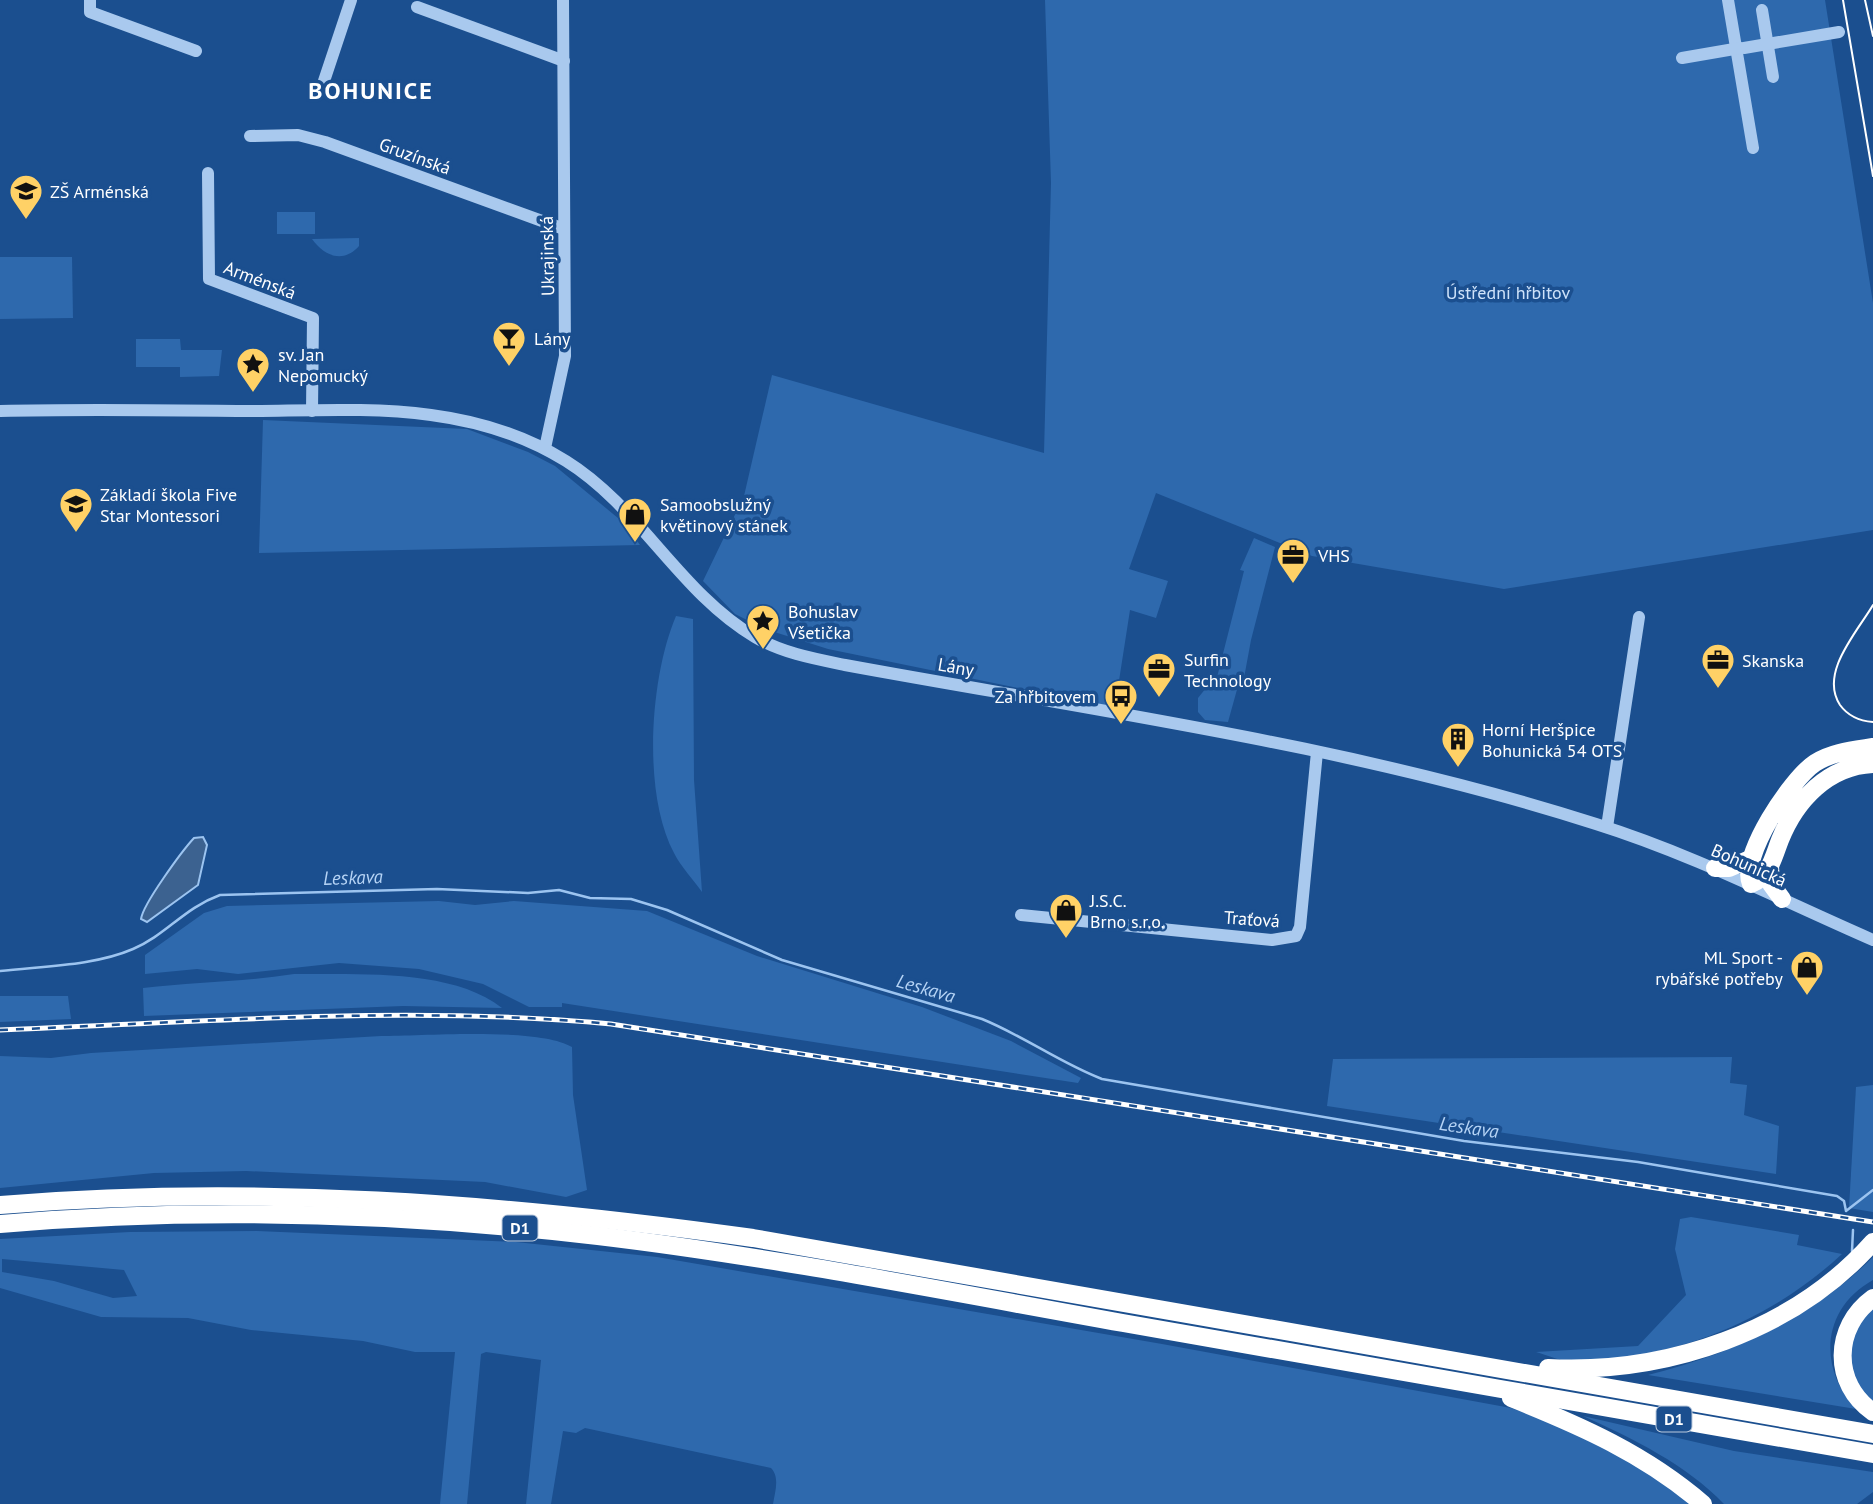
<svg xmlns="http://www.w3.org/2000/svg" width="1873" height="1504" font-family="'PT Sans',sans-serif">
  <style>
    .green { fill: #2e69ad; fill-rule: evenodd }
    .water { fill: #3c6290; stroke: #9cc4f0; stroke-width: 2 }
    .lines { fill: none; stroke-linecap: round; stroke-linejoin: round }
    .stream { stroke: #9cc4f0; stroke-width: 2.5 }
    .minor { stroke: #a9c9ee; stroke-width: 12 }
    .highway { stroke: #fff; stroke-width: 18 }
    .tram { stroke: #fff; stroke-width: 2 }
    .rail-casing { stroke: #fff; stroke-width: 5 }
    .rail { stroke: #1b4f8f; stroke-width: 2.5; stroke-dasharray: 8; stroke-linecap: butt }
    .labels { text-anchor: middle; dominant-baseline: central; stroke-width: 7; stroke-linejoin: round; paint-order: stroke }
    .shield { fill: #1b4f8f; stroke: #bbcadd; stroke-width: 2 }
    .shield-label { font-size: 16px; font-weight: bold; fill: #fff }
    .street-label { font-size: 18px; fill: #fff; stroke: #1b4f8f }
    .poi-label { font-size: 18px; fill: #fff; stroke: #1b4f8f; text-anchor: start }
    .park-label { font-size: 18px; fill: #cfe3fa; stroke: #1b4f8f }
    .water-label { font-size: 19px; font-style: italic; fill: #b5d3f5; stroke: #1b4f8f }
    .district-label { font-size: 24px; font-weight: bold; letter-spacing: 2px; fill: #fff; stroke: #1b4f8f }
  </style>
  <rect width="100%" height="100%" fill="#1b4f8f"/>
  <!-- green -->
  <g class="green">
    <path d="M1045,0H1825L1873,303V530L1504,589L1312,556L1156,493L1129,569L1168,581L1156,618L1130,610L1116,700L1133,703L1131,711L828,649L765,629L735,614L703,581L744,496L772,375L1044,453L1051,183Z"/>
    <rect x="277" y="212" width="38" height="22"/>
    <path d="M359,238V246C343,264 324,256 312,239Z"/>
    <path d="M0,257H72L73,318L0,319Z"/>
    <path d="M136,339H180L181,350H222L219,376L180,377V367H136Z"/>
    <path d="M263,420L467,429L528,452L555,466L624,523L640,545L259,553Z"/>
    <path d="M1254,538L1275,547L1251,640L1244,678L1238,686L1228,722L1205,720L1198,712V698L1206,688L1214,689L1244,571L1240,570Z"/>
    <path d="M676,616L693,619L694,780L702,892C693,879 681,867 674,853C642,793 650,677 676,616Z"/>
    <path d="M439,901L475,905L514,901L647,911L757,956L922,1007L1011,1041L1081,1078L1078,1083L562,1003V1007H529L483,984L419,969L339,963L238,974L197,969L145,974V955L204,913L227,906Z"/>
    <path d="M294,974C357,975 451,968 502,1008L403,1006L144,1016L143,988C194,982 244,982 294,974Z"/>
    <path d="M0,996H68L71,1019L0,1022Z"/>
    <path d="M381,1036C424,1036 538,1027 572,1047L573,1095L587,1190L566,1197L485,1182L246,1171L154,1173L0,1188V1056L51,1058L91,1053Z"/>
    <path d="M1732,1057L1730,1083L1747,1085L1744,1115L1779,1126L1776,1174L1327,1106L1333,1059Z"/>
    <path d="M1873,1085V1212L1849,1208L1856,1087Z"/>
    <path d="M1691,1217L1799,1235L1797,1245L1842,1254C1777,1314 1697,1350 1610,1359C1598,1360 1584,1363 1572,1362C1560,1361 1547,1355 1536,1352L1638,1346L1686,1295L1675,1249L1680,1219Z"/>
    <path d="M257,1231L516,1242L657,1257L1162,1344L1511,1408L1596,1439L1665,1481L1692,1504H773C775,1492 780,1477 771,1468L585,1428L576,1433L563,1431L551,1504H526L541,1360L486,1352L481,1354L467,1504H440L455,1352H415L363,1341L251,1330L188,1318L101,1317L0,1288V1239L130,1232ZM2,1259L124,1270L137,1296L113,1298L54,1281L2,1272Z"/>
    <path d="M1873,1257V1280C1821,1309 1818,1368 1856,1409L1648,1375C1731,1354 1812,1318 1873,1257Z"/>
    <path d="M1873,1302V1402C1844,1381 1851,1353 1854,1321Z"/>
    <path d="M1583,1416L1734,1451L1873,1472V1492L1857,1504H1724C1687,1465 1632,1438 1583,1416Z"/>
  </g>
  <!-- water -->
  <path class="water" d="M203,837L207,845L198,885L147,922L141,919C143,904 182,851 194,838Z"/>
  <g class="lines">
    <!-- stream -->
    <g class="stream">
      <path d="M0,971C42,966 94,966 133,949C166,935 184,908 220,895L437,889L528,893L559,890L590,898L631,899L667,910L782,960L982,1019C1024,1036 1060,1063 1102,1079L1464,1141L1638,1162L1837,1196L1844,1201L1846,1211L1873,1190"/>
      <path d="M1852,1251L1853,1230"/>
    </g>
    <!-- minor -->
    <g class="minor">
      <path d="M90,0V12L196,51"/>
      <path d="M1728,0L1753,148"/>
      <path d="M417,7L564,61"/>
      <path d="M1762,10L1773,77"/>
      <path d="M1744,48L1839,32"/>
      <path d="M1682,58L1740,48"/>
      <path d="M323,84L351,0"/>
      <path d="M250,136L298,135L325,142L564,229"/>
      <path d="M208,173L209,279L313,318L312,411"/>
      <path d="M0,411C79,409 158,410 238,411C352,411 465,398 566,461C640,507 680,593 755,637C782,653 815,659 845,665C1095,711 1354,746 1596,824C1692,854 1781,900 1873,940"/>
      <path d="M545,448L565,356L563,0"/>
      <path d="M1607,827L1639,617"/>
      <path d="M1021,915L1272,940L1296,936L1300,927L1317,752"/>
    </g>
    <!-- highway -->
    <g class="highway">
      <path d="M1873,747C1854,750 1832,752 1815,763C1791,779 1739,857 1751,884C1770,876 1773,858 1780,840C1796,800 1828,766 1873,764"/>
      <path d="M1770,866L1771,884L1782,899"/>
      <path d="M1715,868H1729L1750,859"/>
      <path d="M0,1205C253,1184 502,1203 753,1238L1873,1434"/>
      <path d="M0,1224C199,1207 400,1213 598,1236C774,1257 949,1292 1123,1323C1373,1367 1623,1410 1873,1454"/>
      <path d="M1873,1298C1833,1327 1832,1384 1873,1412"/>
      <path d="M1548,1368C1666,1374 1793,1332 1873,1242"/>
      <path d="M1511,1398C1581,1426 1645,1454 1703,1504"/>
    </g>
    <!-- tram -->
    <g class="tram">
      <path d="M1843,0L1873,176"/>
      <path d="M1865,0L1873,36"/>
      <path d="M1873,605C1857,632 1819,673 1840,705C1848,716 1860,721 1873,722"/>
    </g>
    <defs>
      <path id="rail" d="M0,1030C203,1022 408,1005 611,1024L1873,1222"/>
    </defs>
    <!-- rail casing -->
    <use href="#rail" class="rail-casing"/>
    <!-- rail -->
    <use href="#rail" class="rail"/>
  </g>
  <!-- icons -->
  <defs>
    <symbol id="school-pin" viewBox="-11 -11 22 30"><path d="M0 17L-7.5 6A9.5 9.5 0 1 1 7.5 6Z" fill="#ffd166" stroke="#1b4f8f"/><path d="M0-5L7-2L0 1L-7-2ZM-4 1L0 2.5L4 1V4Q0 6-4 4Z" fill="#111"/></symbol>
    <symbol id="bar-pin" viewBox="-11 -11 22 30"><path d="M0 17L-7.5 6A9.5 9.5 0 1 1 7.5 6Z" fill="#ffd166" stroke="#1b4f8f"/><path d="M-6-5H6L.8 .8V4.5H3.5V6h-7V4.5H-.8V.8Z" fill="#111"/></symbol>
    <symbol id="sight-pin" viewBox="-11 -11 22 30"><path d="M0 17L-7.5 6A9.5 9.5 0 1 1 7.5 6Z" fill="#ffd166" stroke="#1b4f8f"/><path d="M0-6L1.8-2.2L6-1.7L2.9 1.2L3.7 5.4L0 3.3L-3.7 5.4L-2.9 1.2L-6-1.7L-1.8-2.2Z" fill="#111"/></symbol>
    <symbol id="shop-pin" viewBox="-11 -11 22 30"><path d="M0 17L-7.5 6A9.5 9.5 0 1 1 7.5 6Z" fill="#ffd166" stroke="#1b4f8f"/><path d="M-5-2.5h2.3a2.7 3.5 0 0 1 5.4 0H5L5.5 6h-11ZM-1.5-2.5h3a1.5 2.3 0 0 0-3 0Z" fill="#111"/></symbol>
    <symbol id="office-pin" viewBox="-11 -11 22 30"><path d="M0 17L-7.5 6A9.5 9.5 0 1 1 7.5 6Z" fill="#ffd166" stroke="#1b4f8f"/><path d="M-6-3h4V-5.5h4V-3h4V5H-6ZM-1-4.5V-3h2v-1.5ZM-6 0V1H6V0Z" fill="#111"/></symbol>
    <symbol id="bus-pin" viewBox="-11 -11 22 30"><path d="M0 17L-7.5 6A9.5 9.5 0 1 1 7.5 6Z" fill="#ffd166" stroke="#1b4f8f"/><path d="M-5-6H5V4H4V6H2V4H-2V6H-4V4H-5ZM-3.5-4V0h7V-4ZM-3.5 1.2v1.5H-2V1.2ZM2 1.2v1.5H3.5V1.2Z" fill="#111"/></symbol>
    <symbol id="building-pin" viewBox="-11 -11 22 30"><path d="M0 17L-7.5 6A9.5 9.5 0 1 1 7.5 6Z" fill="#ffd166" stroke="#1b4f8f"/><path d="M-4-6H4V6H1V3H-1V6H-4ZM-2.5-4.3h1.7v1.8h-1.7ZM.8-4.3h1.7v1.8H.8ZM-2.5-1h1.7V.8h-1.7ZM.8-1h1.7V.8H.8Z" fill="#111"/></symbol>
  </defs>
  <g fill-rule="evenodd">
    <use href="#school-pin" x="7" y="172" width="38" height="52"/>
    <use href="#bar-pin" x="490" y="319" width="38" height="52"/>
    <use href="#sight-pin" x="234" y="345" width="38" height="52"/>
    <use href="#school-pin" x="57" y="485" width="38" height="52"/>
    <use href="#shop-pin" x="616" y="495" width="38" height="52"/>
    <use href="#office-pin" x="1274" y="536" width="38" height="52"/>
    <use href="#sight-pin" x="744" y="602" width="38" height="52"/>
    <use href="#office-pin" x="1699" y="641" width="38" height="52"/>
    <use href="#office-pin" x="1140" y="650" width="38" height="52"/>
    <use href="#bus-pin" x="1102" y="677" width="38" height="52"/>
    <use href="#building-pin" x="1439" y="720" width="38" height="52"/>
    <use href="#shop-pin" x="1047" y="891" width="38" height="52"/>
    <use href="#shop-pin" x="1788" y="948" width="38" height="52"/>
  </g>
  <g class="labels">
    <!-- shield labels -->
    <g class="shield">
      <rect x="502.5" y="1215.5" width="35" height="25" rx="5"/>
      <rect x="1656.5" y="1406.5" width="35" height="25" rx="5"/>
    </g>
    <g class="shield-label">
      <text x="520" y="1228">D1</text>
      <text x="1674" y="1419">D1</text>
    </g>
    <!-- street labels -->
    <g class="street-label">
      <text transform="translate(415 156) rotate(20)">Gruzínská</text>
      <text transform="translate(547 256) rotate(-91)">Ukrajinská</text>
      <text transform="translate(260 280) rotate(21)">Arménská</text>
      <text transform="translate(956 667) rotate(10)">Lány</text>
      <text transform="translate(1749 865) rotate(24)">Bohunická</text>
      <text transform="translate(1252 919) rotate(4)">Traťová</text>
    </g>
    <!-- poi labels -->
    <g class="poi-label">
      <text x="50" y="191">ZŠ Arménská</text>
      <text x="534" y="338">Lány</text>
      <text x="278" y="354">sv. Jan<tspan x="278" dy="21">Nepomucký</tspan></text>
      <text x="100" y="494">Základí škola Five<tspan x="100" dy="21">Star Montessori</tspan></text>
      <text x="660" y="504">Samoobslužný<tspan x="660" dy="21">květinový stánek</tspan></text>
      <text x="1318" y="555">VHS</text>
      <text x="788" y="611">Bohuslav<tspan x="788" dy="21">Všetička</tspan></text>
      <text x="1184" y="659">Surfin<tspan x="1184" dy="21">Technology</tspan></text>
      <text x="1742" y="660">Skanska</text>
      <text x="1096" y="696" text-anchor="end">Za hřbitovem</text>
      <text x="1482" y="729">Horní Heršpice<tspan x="1482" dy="21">Bohunická 54 OTS</tspan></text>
      <text x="1090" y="900">J.S.C.<tspan x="1090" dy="21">Brno s.r.o.</tspan></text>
      <text x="1783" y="957" text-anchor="end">ML Sport -<tspan x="1783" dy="21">rybářské potřeby</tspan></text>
    </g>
    <!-- park labels -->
    <g class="park-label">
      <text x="1508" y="292">Ústřední hřbitov</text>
    </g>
    <!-- water labels -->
    <g class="water-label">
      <text transform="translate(353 877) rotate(-2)">Leskava</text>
      <text transform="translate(926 988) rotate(16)">Leskava</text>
      <text transform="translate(1469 1127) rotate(8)">Leskava</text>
    </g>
    <!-- district labels -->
    <g class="district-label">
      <text x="371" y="90">BOHUNICE</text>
    </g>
  </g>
</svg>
